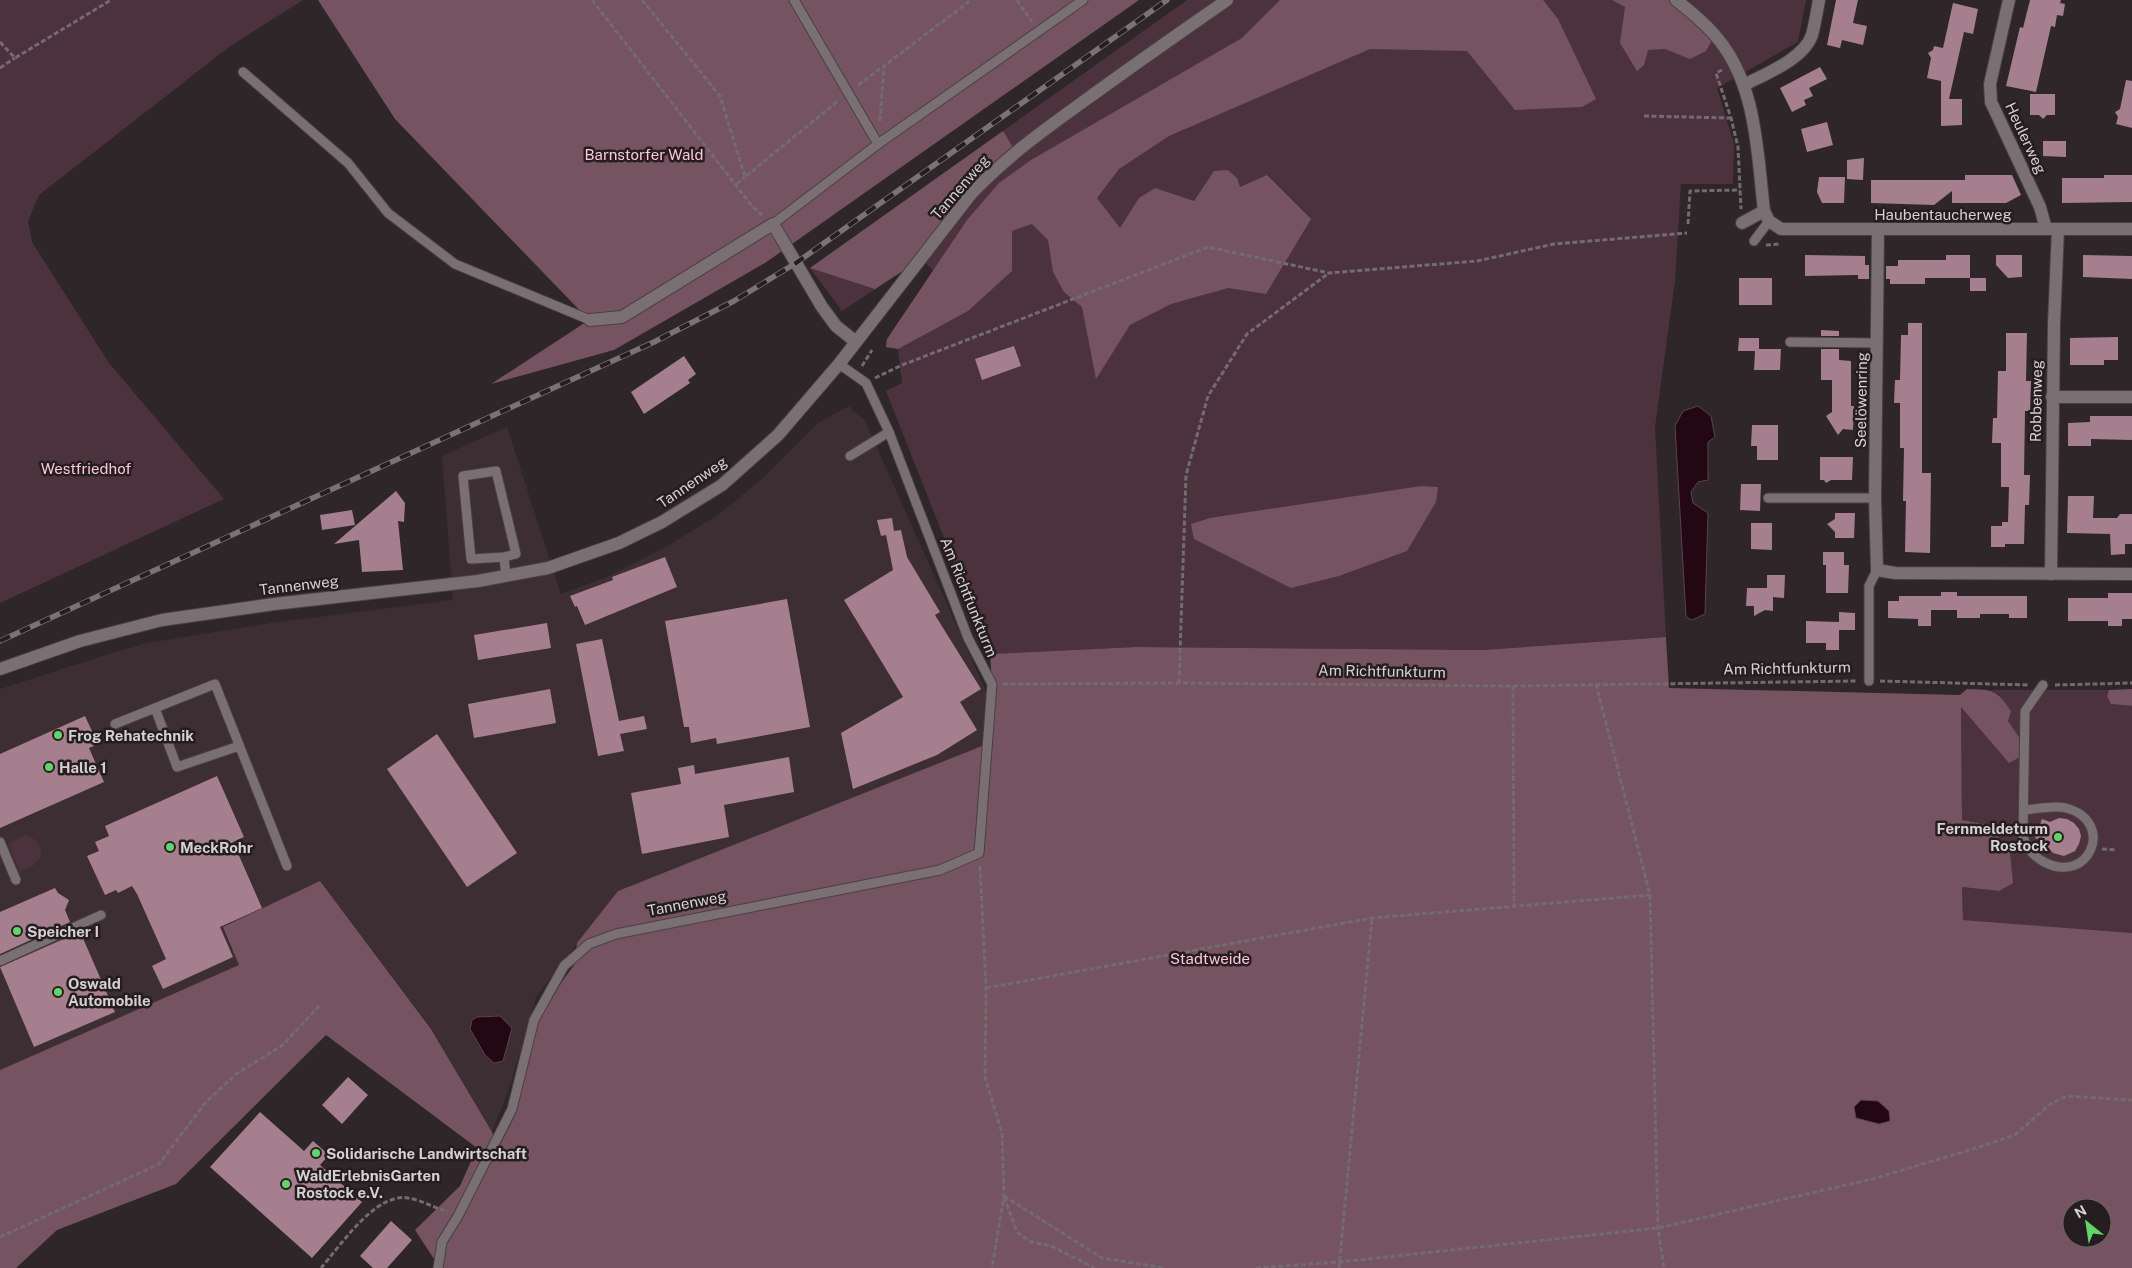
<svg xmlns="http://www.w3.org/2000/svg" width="2132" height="1268" font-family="'Public Sans',sans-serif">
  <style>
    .built { fill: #3d2e33 }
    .green { fill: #4c323c }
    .forest { fill: #765360; fill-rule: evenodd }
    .water { fill: #230814; stroke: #58444d }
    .building { fill: #a57f8d }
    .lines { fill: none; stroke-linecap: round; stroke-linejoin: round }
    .lane-casing { stroke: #484144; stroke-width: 11 }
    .street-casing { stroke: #484144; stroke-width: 14 }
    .secondary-casing { stroke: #484144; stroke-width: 14 }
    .path { stroke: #736b6e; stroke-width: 3; stroke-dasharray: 5 2.5; stroke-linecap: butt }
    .lane { stroke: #7a7073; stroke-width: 9 }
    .street { stroke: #7a7073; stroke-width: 12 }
    .secondary { stroke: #7a7073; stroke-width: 12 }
    .rail-casing { stroke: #7a7375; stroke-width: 5.5 }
    .rail { stroke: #251d1f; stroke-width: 4; stroke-dasharray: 11; stroke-linecap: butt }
    .poi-dot { fill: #62d469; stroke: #251d1f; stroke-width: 2 }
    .labels { text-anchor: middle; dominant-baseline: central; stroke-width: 5; stroke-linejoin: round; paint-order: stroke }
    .street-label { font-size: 15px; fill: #d5d0d1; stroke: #251d1f }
    .park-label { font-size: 15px; fill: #fdc8db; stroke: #251d1f }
    .poi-label { font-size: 15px; font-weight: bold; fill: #d5d0d1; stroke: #251d1f; text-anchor: start }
  </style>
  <rect width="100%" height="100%" fill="#2f2629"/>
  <!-- built -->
  <path class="built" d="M849,406L865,421L989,698L983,746L618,891L536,997L509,1089L492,1132L431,1028L320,881L240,965L0,1070V689L106,655L147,643L271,623L453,600L442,456L507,427L561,594L607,577L664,548L718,515L763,478L818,423Z"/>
  <!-- green -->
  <g class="green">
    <path d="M0,0H303L229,47L39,195L28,221L32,242L109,363L224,499L0,603Z"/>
    <path d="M1187,0H1806L1798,42L1717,88L1734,144L1733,184H1681L1675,281L1655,427L1666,637L1482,650L1136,647L990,654L886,391L902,383L898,349L886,347L887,339L934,271L921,259L842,311L810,268Z"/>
    <path d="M1990,690H2109L2107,696L2111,704L2132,706V933L1963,920L1962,887L1999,891L1989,825L1962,820L1961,706L2009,763L2021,740L2007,721L2000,695Z"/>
    <path d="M26,835C37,839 40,844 42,855L34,865L20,871L8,844Z"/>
  </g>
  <!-- forest -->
  <g class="forest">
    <path d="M318,0H1139L765,263L614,350L491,384L589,320L395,119Z"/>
    <path d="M1280,0H1543L1558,19L1596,99L1582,107L1515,110L1467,51L1370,49L1169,136L1119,169L1097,198L1120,228L1139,198L1155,188L1194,201L1214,171L1228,170L1237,178L1240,187L1267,175L1311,219L1266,294L1228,288L1171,304L1130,325L1096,379L1082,307L1064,292L1053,272L1048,240L1032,224L1012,231V271L968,311L898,349L886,347L887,339L967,220L999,183L1031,160L1242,38Z"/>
    <path d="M1612,0H1676L1715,35L1706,51L1690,59L1665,49L1648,50L1644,65L1637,71L1620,43L1625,7Z"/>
    <path d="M1003,131L1015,151L921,259L875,289L810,268Z"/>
    <path d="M1421,486L1438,487L1436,502L1407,551L1339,576L1291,588L1194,539L1191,524L1210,518Z"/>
    <path d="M1666,637L1669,688L1960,695L1967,689C1994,690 1996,689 2011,711L2008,721L2021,740L2020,757L2009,763L1961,707L1962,820L1989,825L2010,852L2013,883L1999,891L1962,887L1963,920L2132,933V1268H440L415,1230L460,1186L477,1148L326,1035L176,1184L57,1230L16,1268H0V1070L239,965L223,927L320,881L431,1029L492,1132L498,1149L516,1113L538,1022L563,980L574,965L577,943L618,891L982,746L992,684L990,654L1136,647L1482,650ZM2072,1208H2102V1238H2072Z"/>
    <path d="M2132,689V706L2111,704L2107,696L2109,690Z"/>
  </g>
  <!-- water -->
  <g class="water">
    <path d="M1698,406L1711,416L1715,437L1708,442V480L1698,482L1691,492L1693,503L1708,513L1705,614L1692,620L1686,617L1675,426L1683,411Z"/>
    <path d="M500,1016L512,1028L503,1061L494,1063L485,1055L470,1029L472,1020L477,1017Z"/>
    <path d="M1861,1100L1878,1101L1889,1111L1890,1121L1879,1124L1856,1118L1854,1107Z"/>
  </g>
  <!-- building -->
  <g class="building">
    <path d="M1836,0H1858L1853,23L1867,26L1863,45L1842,40L1840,48L1827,45Z"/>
    <path d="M2030,0H2061L2060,3L2065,4L2063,16L2057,15L2055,27L2051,26L2036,92L2006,86L2020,27L2023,28Z"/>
    <path d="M1953,3L1978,9L1973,34L1964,32L1949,99H1962V125L1941,126V81L1927,78L1931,58L1928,53L1933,50L1934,46L1943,48Z"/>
    <path d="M1820,67L1827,79L1809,88L1813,96L1804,100L1806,105L1792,112L1780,88Z"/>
    <path d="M2126,80L2132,81V128L2116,124L2118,117L2115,112L2120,109Z"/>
    <path d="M2030,94H2055V115H2047L2043,119L2039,115H2030Z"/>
    <path d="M1827,122L1833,145L1807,152L1801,129Z"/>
    <path d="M2043,141H2066V157L2043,156Z"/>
    <path d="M1864,158L1863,180L1847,179V160Z"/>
    <path d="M1965,175H2012L2021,195L2006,203H1952V191L1934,205L1871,203V180H1965Z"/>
    <path d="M2104,175H2132V202L2062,203V178H2104Z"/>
    <path d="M1819,177H1845L1844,203H1822L1817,192Z"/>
    <path d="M1805,255L1865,256V265H1869V279H1858V275L1805,276Z"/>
    <path d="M1946,255H1970V278H1925V284H1890V279H1886V266H1898V260H1946Z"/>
    <path d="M1996,255H2022V277L2008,278L1996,265Z"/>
    <path d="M2083,255L2132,256V279L2083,277Z"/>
    <rect x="1739" y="278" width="33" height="27"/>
    <rect x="1970" y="278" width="16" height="13"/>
    <path d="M1908,323H1922V473H1931L1930,553L1905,552L1906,501H1903L1904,448H1900V403H1894L1895,380H1900L1901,335H1908Z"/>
    <path d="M1821,330L1839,331V336H1821Z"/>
    <path d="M2006,333H2027L2026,381H2031L2030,411H2025L2024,475H2030L2029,505H2025L2024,544H2005V547H1991V526H2002V522H2008L2009,487H2001V443H1992L1993,418H1997L1998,371H2006Z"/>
    <path d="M2118,337V360H2104V365H2070V338Z"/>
    <path d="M1739,338H1759V349H1781L1780,370H1754L1755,351H1738Z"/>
    <path d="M1014,346L1021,366L982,380L975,359Z"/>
    <path d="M1821,349H1839V360L1851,361V406H1854L1853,430L1843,429L1838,435L1826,416L1832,412V380H1821Z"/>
    <path d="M684,356L696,374L688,380L690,383L644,414L631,392Z"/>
    <path d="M2090,416H2132V440L2091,439V446H2068V423L2090,422Z"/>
    <path d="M1752,425H1778V460H1757V446H1751Z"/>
    <path d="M1820,457H1853L1852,480H1831L1826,483L1824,480H1820Z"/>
    <path d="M1741,484H1761L1760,511L1740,510Z"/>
    <path d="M396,491L405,503L404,522L398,521L403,570L362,572L359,540L334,544Z"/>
    <path d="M2068,496H2094L2093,518H2117L2120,514H2132V544H2125V554L2111,555L2110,534L2067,533Z"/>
    <path d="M352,510L355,525L322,530L320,515Z"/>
    <path d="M1835,513H1855L1854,538H1835V532L1827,524L1835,519Z"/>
    <path d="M892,518L894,531L901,530L907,557L940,612L935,615L981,689L960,702L977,730L937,755L853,789L841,733L903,697L844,600L893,570L886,535L881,536L877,520Z"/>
    <path d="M1751,523H1772V550L1751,549Z"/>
    <path d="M1823,552H1844V565H1849L1848,593H1826V565H1823Z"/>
    <path d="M665,557L677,587L585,625L577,606L575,607L570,596L613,580L612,577Z"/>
    <path d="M1767,575H1785L1784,598L1773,597V611L1765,610L1754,616V606H1746L1747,588H1767Z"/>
    <path d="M1941,592H1957V596H2027V618H2009V614H1980V618H1957V610H1931V626H1918V619L1888,618V601H1899V596H1941Z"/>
    <path d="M2108,593H2132V619H2122V626H2108V621H2068V598H2108Z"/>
    <path d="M787,599L810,727L717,744L716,738L691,743L689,727H684L665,621Z"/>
    <path d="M1839,612L1855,613V630H1839Z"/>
    <path d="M1806,621L1839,622V650H1826V643H1806Z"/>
    <path d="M547,623L551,648L478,660L474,635Z"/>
    <path d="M602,639L619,721L644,716L647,729L620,734L624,751L598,756L576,644Z"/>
    <path d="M550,689L556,723L474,738L468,704Z"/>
    <path d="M85,716L98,744L89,748L104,782L0,828V754Z"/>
    <path d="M437,734L517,853L467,887L387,769Z"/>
    <path d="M789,757L794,792L724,805L729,837L642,854L631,793L681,784L678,768L694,765L695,774Z"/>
    <path d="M217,776L244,837L233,842L262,908L220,927L233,957L163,989L152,966L166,959L137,894L132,886L118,893L116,890L105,895L87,856L99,851L95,842L109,836L105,826Z"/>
    <path d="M2059,818L2067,819L2074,823L2079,829L2081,836L2079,844L2075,851L2064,856L2053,853L2042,841L2035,838L2042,819L2050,822Z"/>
    <path d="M55,888L58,893L69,900L65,910L70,922L0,954V912Z"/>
    <path d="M75,934L77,938L82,936L115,1012L34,1047L0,967Z"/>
    <path d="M348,1077L368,1095L342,1124L322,1105Z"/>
    <path d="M260,1112L304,1151L313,1141L329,1155L320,1165L362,1202L312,1258L210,1167Z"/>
    <path d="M391,1221L412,1240L387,1268H373L360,1256Z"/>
  </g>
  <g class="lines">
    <defs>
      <g id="lane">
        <path d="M794,0L878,144"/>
        <path d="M243,72L348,163L388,213L455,264L590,320"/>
        <path d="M773,224L878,144L1083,0"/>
        <path d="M1754,241L1769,221"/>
        <path d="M1790,342L1878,343"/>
        <path d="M850,456L889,432"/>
        <path d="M1768,498H1875"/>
        <path d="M504,557L471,559L463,476L496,471L516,554L504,557L506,577"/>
        <path d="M1869,681V586L1877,570"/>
        <path d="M155,708L177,767L239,746"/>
        <path d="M115,724L215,684L287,866"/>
        <path d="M2024,810C2037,809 2053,805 2066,808C2116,821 2090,886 2044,862C2032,855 2027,849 2023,836L2025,711L2043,685"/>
        <path d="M0,842L16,880"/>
        <path d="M0,961L101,915"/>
        <path d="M438,1268L442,1242L458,1216L512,1109L534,1020L564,966L589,944L616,934L940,870L979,853L992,684L968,638L889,432L866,383L839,364"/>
      </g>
      <g id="street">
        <path d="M1676,0C1689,10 1702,21 1713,33C1757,81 1757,151 1764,211L1769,221L1781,229H2132"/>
        <path d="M2009,0L1990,84L1991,102L2040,207L2046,229"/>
        <path d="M1744,85C1765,74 1804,59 1812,35C1815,24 1817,11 1819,0"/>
        <path d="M1742,223L1764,211"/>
        <path d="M1878,230L1875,498L1877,570L1895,573L2132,574"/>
        <path d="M590,320L622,317L773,224L822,307L836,326L856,342"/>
        <path d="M2052,397H2132"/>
        <path d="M2051,574L2054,324L2058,229"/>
      </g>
      <path id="secondary" d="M0,669L80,641L162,620L274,604L478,581L548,568L619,543L662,522L722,485L778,435L839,364L971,194C1004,159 1041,132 1080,104C1128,69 1178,34 1227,0"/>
    </defs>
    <!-- lane casing -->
    <use href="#lane" class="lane-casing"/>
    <!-- street casing -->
    <use href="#street" class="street-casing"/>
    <!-- secondary casing -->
    <use href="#secondary" class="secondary-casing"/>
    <!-- path -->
    <g class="path">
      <path d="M592,0L752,206L762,215"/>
      <path d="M642,0L720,96L745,177L839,100"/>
      <path d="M1017,0L1032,22"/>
      <path d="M0,42L15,58L111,0"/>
      <path d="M0,68L15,58"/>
      <path d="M1722,70L1716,73L1731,118L1738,147L1741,209"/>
      <path d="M858,85L884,66"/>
      <path d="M1644,116L1731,118"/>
      <path d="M880,121L884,66L971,0"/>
      <path d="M737,184L745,177"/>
      <path d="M1688,224L1690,191L1740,190"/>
      <path d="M1766,245L1780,244"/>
      <path d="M862,366L872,350"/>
      <path d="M875,378L902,365L1208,247L1329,273L1477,261L1554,244L1687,233"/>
      <path d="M1880,681L2029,685"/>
      <path d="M1179,683L1186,475L1208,396L1247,334L1329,273"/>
      <path d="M1003,684L1179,683L1513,686L1856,681"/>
      <path d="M1596,684L1650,895L1658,1228L1664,1268"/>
      <path d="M2055,685L2132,683"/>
      <path d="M1513,686L1514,907"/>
      <path d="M2102,849L2117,850"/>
      <path d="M980,866L986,988L985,1077L1002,1133L1004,1196L992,1268"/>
      <path d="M986,988L1372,918L1650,895"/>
      <path d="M1004,1196L1102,1258L1165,1268"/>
      <path d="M1004,1197L1017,1232L1031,1242L1051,1246L1095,1268"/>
      <path d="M0,1237L159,1164L205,1103L236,1074L283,1045L319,1006"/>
      <path d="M321,1268C340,1246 376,1192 408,1198C421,1200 435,1208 448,1212"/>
      <path d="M1256,1268L1339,1262L1658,1228L1872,1179L1976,1148L2015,1135L2049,1105L2067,1096L2132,1100"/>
      <path d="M1339,1268L1372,918"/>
    </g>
    <!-- lane -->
    <use href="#lane" class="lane"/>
    <!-- street -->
    <use href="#street" class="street"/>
    <!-- secondary -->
    <use href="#secondary" class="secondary"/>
    <defs>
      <path id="rail" d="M0,641L654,342L734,301L796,263L1167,0"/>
    </defs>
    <!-- rail casing -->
    <use href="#rail" class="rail-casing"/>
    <!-- rail -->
    <use href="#rail" class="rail"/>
  </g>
  <!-- markers -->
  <g class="poi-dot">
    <circle cx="58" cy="735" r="5"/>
    <circle cx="49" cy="767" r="5"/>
    <circle cx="2058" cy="837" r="5"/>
    <circle cx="170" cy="847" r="5"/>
    <circle cx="17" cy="931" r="5"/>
    <circle cx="58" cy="992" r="5"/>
    <circle cx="316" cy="1153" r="5"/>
    <circle cx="286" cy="1184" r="5"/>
  </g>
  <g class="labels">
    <!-- street labels -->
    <g class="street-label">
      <text transform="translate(2026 138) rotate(65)">Heulerweg</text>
      <text transform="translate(960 187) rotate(-49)">Tannenweg</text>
      <text x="1943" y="214">Haubentaucherweg</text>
      <text transform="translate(1861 400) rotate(-89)">Seelöwenring</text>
      <text transform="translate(2036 401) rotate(-89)">Robbenweg</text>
      <text transform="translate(692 482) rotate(-34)">Tannenweg</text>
      <text transform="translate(299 585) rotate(-7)">Tannenweg</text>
      <text transform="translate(969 597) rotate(68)">Am Richtfunkturm</text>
      <text transform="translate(1787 668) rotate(-1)">Am Richtfunkturm</text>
      <text transform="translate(1382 671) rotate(1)">Am Richtfunkturm</text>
      <text transform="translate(687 903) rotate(-11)">Tannenweg</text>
    </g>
    <!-- park labels -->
    <g class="park-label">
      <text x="644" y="154">Barnstorfer Wald</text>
      <text x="86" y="468">Westfriedhof</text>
      <text x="1210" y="958">Stadtweide</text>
    </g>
    <!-- poi labels -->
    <g class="poi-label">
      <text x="68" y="735">Frog Rehatechnik</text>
      <text x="59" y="767">Halle 1</text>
      <text x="2048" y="828" text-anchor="end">Fernmeldeturm<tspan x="2048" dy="17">Rostock</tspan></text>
      <text x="180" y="847">MeckRohr</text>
      <text x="27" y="931">Speicher I</text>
      <text x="68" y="983">Oswald<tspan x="68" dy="17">Automobile</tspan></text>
      <text x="326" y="1153">Solidarische Landwirtschaft</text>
      <text x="296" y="1175">WaldErlebnisGarten<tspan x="296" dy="17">Rostock e.V.</tspan></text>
    </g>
  </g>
  <!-- north arrow -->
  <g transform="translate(2087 1223) rotate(330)"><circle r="24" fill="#251d1f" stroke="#6b6566"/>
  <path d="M0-4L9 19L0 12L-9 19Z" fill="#62d469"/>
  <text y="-8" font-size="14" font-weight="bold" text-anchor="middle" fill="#d5d0d1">N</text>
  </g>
</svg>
